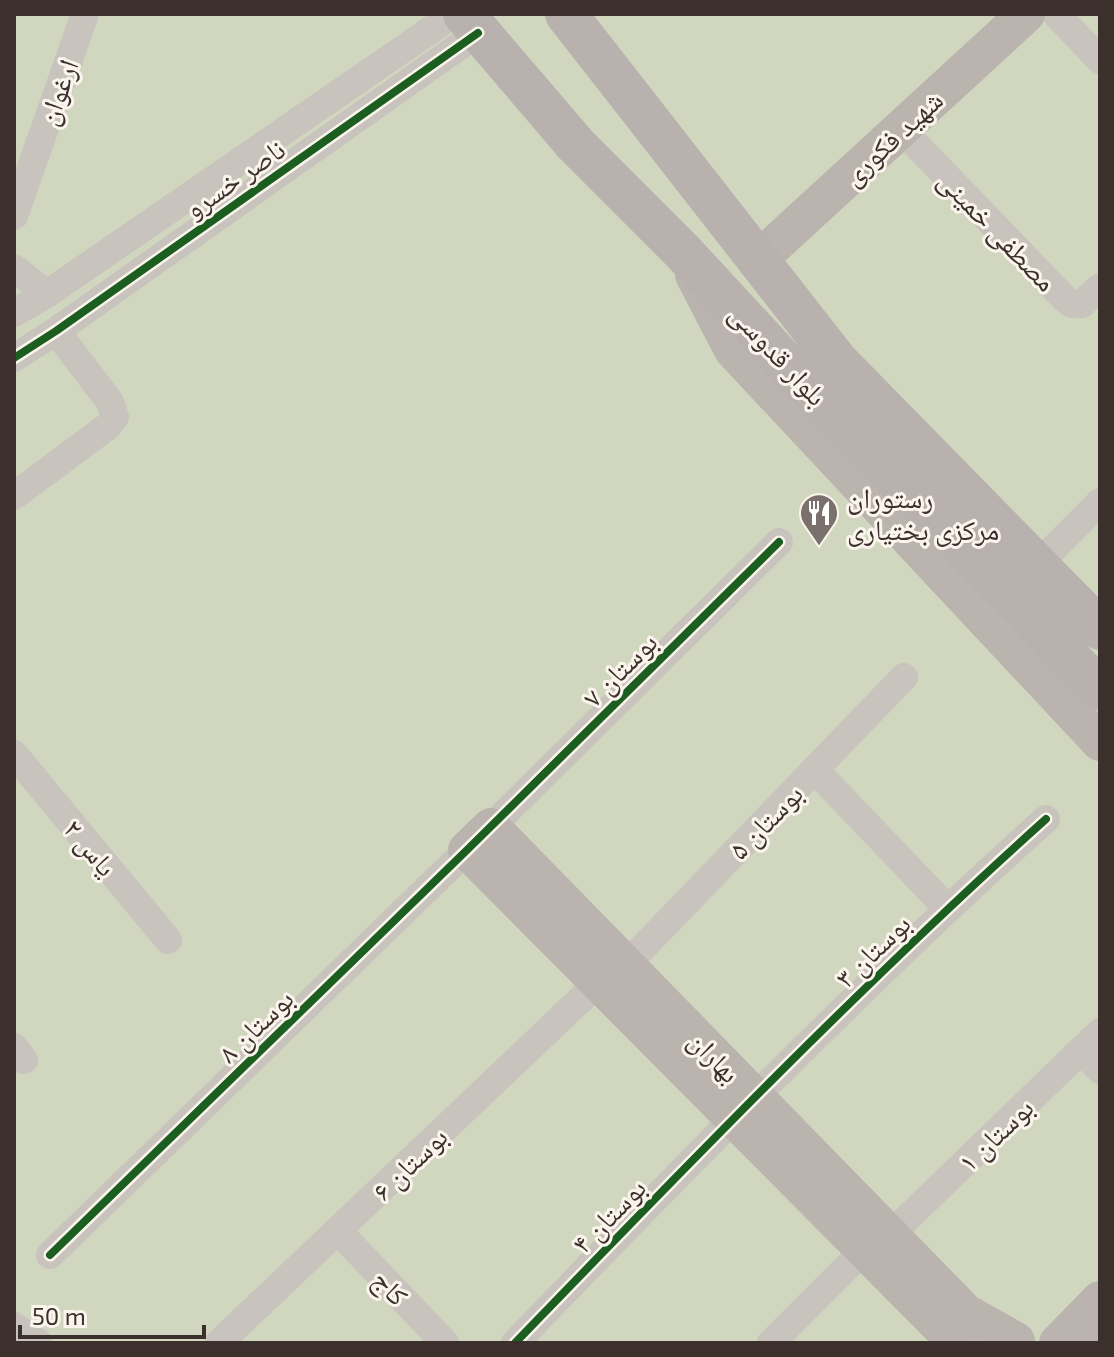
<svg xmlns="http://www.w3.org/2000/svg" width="1114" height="1357" font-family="'Exo 2','Noto Naskh Arabic',sans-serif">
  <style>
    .green { fill: #d1d6bf }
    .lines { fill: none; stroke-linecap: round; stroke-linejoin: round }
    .street { stroke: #c9c3be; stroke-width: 28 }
    .secondary { stroke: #bab3ae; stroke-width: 38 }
    .primary { stroke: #b8b1ad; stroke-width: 42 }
    .cycleway-casing { stroke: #fbf5ee; stroke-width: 13 }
    .cycleway { stroke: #1b5e20; stroke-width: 8 }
    .labels { text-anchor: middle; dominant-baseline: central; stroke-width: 6; stroke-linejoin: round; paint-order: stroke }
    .street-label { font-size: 28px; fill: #3b302b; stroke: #fbf5ee }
    .poi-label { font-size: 28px; fill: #3b302b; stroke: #fbf5ee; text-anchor: start }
  </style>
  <rect width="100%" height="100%" fill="#f0ebe5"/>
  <!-- green -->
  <rect class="green" x="14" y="14" width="1086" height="1329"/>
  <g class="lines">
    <!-- street -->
    <g class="street">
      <path d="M1056,14L1100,60"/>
      <path d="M901,129L1065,299L1072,304H1082L1100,287"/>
      <path d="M14,216L85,14"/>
      <path d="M14,268L47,294"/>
      <path d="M14,313L47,294L454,14"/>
      <path d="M14,358L56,331L478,33"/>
      <path d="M14,496L108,426L115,417L110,402L56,331"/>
      <path d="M1037,565L1100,502"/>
      <path d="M14,754L168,940"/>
      <path d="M815,770L947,908"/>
      <path d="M491,827L779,542"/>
      <path d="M626,965L904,677"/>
      <path d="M14,1047L24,1060"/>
      <path d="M1081,1051L1100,1070"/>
      <path d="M338,1231L445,1343"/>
      <path d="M890,1235L1100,1032"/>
      <path d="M50,1255L467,850"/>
      <path d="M14,1326L39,1343"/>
      <path d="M219,1343L599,982"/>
      <path d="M515,1343C688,1164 861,985 1046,819"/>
      <path d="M771,1343L865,1249"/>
    </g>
    <!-- secondary -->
    <g class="secondary">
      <path d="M758,260L1026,14"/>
      <path d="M694,275L733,350L1100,742"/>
      <path d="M957,1343L467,850L491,827L966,1313L1016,1341"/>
      <path d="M1058,1343L1100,1300"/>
      <path d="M1097,1343L1100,1340"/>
    </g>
    <!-- primary -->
    <g class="primary">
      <path d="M464,14L576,145L682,251L807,386L1100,689"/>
      <path d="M566,14L837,361L1100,629"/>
    </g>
    <defs>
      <g id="cycleway">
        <path d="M14,358L56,331L478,33"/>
        <path d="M50,1255L467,850L779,542"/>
        <path d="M515,1343C688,1164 861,985 1046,819"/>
      </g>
    </defs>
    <!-- cycleway casing -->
    <use href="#cycleway" class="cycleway-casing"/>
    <!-- cycleway -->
    <use href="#cycleway" class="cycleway"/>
  </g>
  <!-- icons -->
  <defs>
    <symbol id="restaurant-pin" viewBox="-11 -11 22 30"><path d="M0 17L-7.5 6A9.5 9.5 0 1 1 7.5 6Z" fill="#7a716c" stroke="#fbf5ee"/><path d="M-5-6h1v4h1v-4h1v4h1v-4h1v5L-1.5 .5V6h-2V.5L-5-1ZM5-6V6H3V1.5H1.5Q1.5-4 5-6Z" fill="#fff"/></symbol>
  </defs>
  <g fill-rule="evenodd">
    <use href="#restaurant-pin" x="797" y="491" width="44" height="60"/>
  </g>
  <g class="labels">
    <!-- street labels -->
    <g class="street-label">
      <text transform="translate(57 92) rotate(-70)">ارغوان</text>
      <text transform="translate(892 137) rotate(-43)">شهید فکوری</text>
      <text transform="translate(234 178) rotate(-35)">ناصر خسرو</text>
      <text transform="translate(998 230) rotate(46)">مصطفی خمینی</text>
      <text transform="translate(779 354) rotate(47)">بلوار قدوسی</text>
      <text transform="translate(619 669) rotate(-45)">بوستان ۷</text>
      <text transform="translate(765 821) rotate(-46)">بوستان ۵</text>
      <text transform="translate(91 847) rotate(50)">یاس ۲</text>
      <text transform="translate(872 950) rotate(-44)">بوستان ۳</text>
      <text transform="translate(255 1025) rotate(-44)">بوستان ۸</text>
      <text transform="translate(715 1056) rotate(46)">بهاران</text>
      <text transform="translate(995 1134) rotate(-44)">بوستان ۱</text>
      <text transform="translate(409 1163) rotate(-44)">بوستان ۶</text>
      <text transform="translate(608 1215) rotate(-46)">بوستان ۴</text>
      <text transform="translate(391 1287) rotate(46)">کاج</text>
    </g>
    <!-- poi labels -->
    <g class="poi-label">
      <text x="847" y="497">رستوران<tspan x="847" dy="32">مرکزی بختیاری</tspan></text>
    </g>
  </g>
  <!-- border -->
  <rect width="1114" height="1357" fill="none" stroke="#3b302b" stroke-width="32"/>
  <!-- scale -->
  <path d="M20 1325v12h184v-12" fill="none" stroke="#3b302b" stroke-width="4"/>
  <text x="32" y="1325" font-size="24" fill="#3b302b" stroke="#fbf5ee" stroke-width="6" paint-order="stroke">50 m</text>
</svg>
